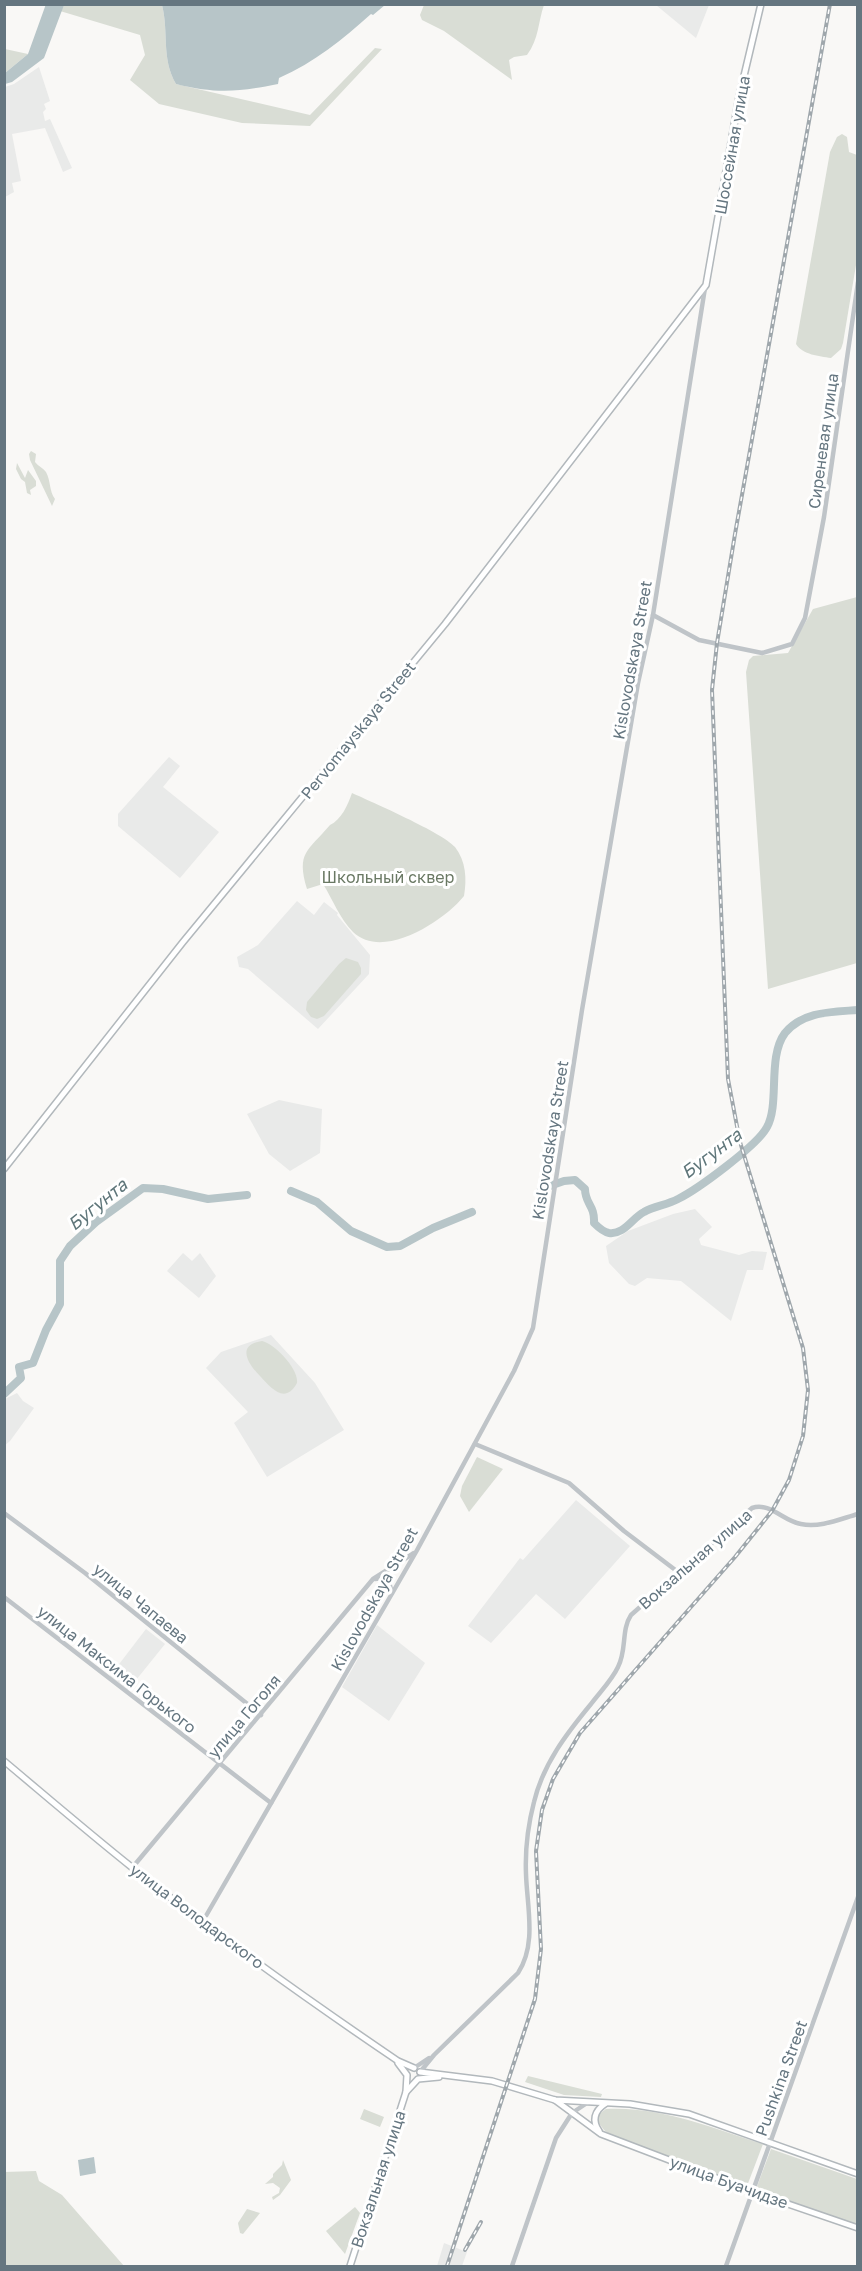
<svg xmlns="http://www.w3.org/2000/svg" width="862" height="2271" font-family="'Golos Text',sans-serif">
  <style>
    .built { fill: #e9eae9 }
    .green { fill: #d9ddd5 }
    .water { fill: #b7c5c8 }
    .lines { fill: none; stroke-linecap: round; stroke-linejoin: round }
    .river { stroke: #b7c5c8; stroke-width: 8 }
    .secondary-casing { stroke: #b2b8bc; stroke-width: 8 }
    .tertiary { stroke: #bfc4c8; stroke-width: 4.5 }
    .secondary { stroke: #fff; stroke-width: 5 }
    .rail-casing { stroke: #9fa7ac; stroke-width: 4 }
    .rail { stroke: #fff; stroke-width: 1.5; stroke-dasharray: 4.5; stroke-linecap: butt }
    .labels { text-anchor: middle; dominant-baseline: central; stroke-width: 6; stroke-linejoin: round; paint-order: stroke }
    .street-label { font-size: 16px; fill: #657680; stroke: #fff }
    .park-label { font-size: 16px; fill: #697863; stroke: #fff }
    .water-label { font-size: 18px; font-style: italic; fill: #5f767a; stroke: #fff }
  </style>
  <rect width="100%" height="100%" fill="#f9f8f6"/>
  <!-- built -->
  <g class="built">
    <path d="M656,5H709L696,38Z"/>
    <path d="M39,67L50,101L44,104L46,109L43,112L45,121L50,119L72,168L63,172L45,128L12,134L21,181L12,183L14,192L5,197V87L14,84Z"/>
    <path d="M169,757L180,766L163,787L219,832L180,878L118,826V814Z"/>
    <path d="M297,901L314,915L324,902L338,913L337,915L370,955L369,974L318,1029L248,969L239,967L237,957L258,945Z"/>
    <path d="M279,1100L322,1109L320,1153L290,1171L269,1154L247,1114Z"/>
    <path d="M695,1209L712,1227L699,1239L701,1245L739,1255L752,1251L767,1252L763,1270H747L731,1321L681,1281L647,1278L635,1286L629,1284L609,1263L606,1246L628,1231L673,1214Z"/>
    <path d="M183,1253L192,1261L200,1253L216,1276L199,1298L167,1271Z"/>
    <path d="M271,1335L315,1383L344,1430L267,1477L234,1423L248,1412L206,1368L221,1352Z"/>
    <path d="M17,1393L23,1401L34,1408L10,1441L5,1445V1399Z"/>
    <path d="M576,1500L630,1546L565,1619L536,1594L491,1643L468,1626L520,1558L523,1560Z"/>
    <path d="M377,1625L425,1663L389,1721L342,1687Z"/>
    <path d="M146,1629L165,1644L128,1690L110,1676Z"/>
    <path d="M444,2243L467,2252L462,2266H437Z"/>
  </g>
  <!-- green -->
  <g class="green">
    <path d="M64,5H162C169,33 161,58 176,84L310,115L375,48L382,49L310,126L242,123L159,104L130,80L145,55L140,35L60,11Z"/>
    <path d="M424,5V4L544,5C538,22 539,39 527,55L514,57L509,60L512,80L444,31L422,20L420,15Z"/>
    <path d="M5,49L28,54L5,73Z"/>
    <path d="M842,134L847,137L849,152L857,155V259L843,343L841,349L831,358C819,356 803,355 796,344L830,152L837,137Z"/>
    <path d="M31,451L36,454L35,462C38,466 43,468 46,472C51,481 49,491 55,499L52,506L30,460L29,454Z"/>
    <path d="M17,463L25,478L28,470L36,481V486L30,490L31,495L27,493L25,482L21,479L16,469Z"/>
    <path d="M857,597V963L768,989L746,672L749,660L753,656L788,653L813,609Z"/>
    <path d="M352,793C372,802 443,833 455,847C466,861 467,879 464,896C444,921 383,961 353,932C340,919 333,900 323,884L307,889C296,852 308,851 330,825C341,820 348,805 352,793Z"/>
    <path d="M346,958L358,962L361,968V974L324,1016L317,1019L311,1017L306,1010L307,1002L339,964Z"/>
    <path d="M262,1341C275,1344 299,1369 297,1383C285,1405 271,1388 260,1376C249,1365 235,1345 262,1341Z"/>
    <path d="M477,1457L503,1469L469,1512L460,1496L462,1486Z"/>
    <path d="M528,2076L602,2094L601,2097L564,2095L525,2082Z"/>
    <path d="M364,2109L384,2117L380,2127L360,2119Z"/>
    <path d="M606,2109C661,2106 712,2128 763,2144L747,2186L615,2138L604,2130L598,2122L599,2114Z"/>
    <path d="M771,2149L857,2179V2225L756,2189Z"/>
    <path d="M283,2160L291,2180L280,2195L273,2200L272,2197L279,2193L280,2188L273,2183L265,2184L273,2177V2174L282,2165Z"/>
    <path d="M36,2171L39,2181L62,2195L124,2266H5L4,2172Z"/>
    <path d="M355,2207L360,2213L345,2254L326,2231Z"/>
    <path d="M247,2209L260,2213L243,2234L240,2233L238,2223Z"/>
  </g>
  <!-- water -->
  <g class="water">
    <path d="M46,4L64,5L44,58L12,82L5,84V73L28,54Z"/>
    <path d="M162,5L163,4L385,5L373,15L371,14C342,40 315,62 279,78L278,84C238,92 216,94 176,84C161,58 169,33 162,5Z"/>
    <path d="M94,2157L96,2173L80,2176L78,2160Z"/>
  </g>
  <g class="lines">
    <!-- river -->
    <g class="river">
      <path d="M541,1189L564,1181L575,1180L585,1189C585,1204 595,1205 594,1223C598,1227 603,1232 609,1233C624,1235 632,1218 644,1212C654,1206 667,1205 678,1199C698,1189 758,1145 767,1127C780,1104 767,1057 785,1033C803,1011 832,1012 858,1010"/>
      <path d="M291,1191L317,1202L351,1231L387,1247L400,1246L433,1228L472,1212"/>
      <path d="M4,1394L21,1378L19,1367L33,1363L46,1330L60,1304V1261L70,1246L96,1222L143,1188L163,1189L208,1199L247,1195"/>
    </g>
    <defs>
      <g id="secondary">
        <path d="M4,1169L183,942L445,624L706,285L739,97L761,4"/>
        <path d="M4,1761C47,1797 90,1834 134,1869C219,1937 308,2000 398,2061L414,2068"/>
        <path d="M420,2072L492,2081L555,2100L630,2104L689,2114L858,2174"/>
        <path d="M406,2092L418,2079L439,2077"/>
        <path d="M555,2100L601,2134L753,2192L858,2228"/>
        <path d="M599,2131C592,2121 594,2111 605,2104"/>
        <path d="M350,2266L406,2092L407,2075L398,2063"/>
      </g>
    </defs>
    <!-- secondary casing -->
    <use href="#secondary" class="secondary-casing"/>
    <!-- tertiary -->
    <g class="tertiary">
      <path d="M653,615L699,640L762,653L792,644L805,618L824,517L858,282"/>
      <path d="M475,1444L569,1483L624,1531L678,1572"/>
      <path d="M4,1513L85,1573L261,1715"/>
      <path d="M375,1579L384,1578L389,1582L392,1593"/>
      <path d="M4,1597L271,1803"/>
      <path d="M132,1868L373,1579L414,1553"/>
      <path d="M203,1921L416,1552L514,1371L533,1328L582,1010L638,683L653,615L705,288"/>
      <path d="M414,2068L429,2058"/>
      <path d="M420,2072L434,2055L518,1973C537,1944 527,1907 526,1874C525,1850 528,1825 534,1802C543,1764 567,1733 591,1704C600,1692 612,1680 618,1667C627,1650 621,1630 631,1615L752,1508C770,1502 783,1521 801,1524C820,1528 840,1519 858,1514"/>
      <path d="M512,2266L556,2138L572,2113L587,2103"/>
      <path d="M726,2266L858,1897"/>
    </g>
    <!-- secondary -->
    <use href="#secondary" class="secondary"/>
    <defs>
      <g id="rail">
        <path d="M465,2250L481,2222"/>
        <path d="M447,2266L535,1999L541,1949L536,1851L542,1810L553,1779L580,1733L735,1557L772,1511L789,1480L803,1436L808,1390L803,1348L740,1142L728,1079L712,690L717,643L735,534L830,4"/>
      </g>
    </defs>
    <!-- rail casing -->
    <use href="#rail" class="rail-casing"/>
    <!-- rail -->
    <use href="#rail" class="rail"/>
  </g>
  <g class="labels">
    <!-- street labels -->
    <g class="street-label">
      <text transform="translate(732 145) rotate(-80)">Шоссейная улица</text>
      <text transform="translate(823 441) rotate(-82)">Сиреневая улица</text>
      <text transform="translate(632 660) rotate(-80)">Kislovodskaya Street</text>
      <text transform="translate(358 730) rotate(-51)">Pervomayskaya Street</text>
      <text transform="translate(550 1140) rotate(-81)">Kislovodskaya Street</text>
      <text transform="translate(695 1559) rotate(-41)">Вокзальная улица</text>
      <text transform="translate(374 1599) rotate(-61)">Kislovodskaya Street</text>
      <text transform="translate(141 1603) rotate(39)">улица Чапаева</text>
      <text transform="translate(117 1669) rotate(38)">улица Максима Горького</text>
      <text transform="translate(244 1716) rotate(-50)">улица Гоголя</text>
      <text transform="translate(197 1916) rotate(37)">улица Володарского</text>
      <text transform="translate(781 2078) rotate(-70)">Pushkina Street</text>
      <text transform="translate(378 2179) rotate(-72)">Вокзальная улица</text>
      <text transform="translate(729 2182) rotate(20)">улица Буачидзе</text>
    </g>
    <!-- park labels -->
    <g class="park-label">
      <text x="388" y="877">Школьный сквер</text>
    </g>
    <!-- water labels -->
    <g class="water-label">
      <text transform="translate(711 1153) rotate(-37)">Бугунта</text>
      <text transform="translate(97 1204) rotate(-39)">Бугунта</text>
    </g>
  </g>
  <!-- border -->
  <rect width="862" height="2271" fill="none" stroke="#657680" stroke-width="12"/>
</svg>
